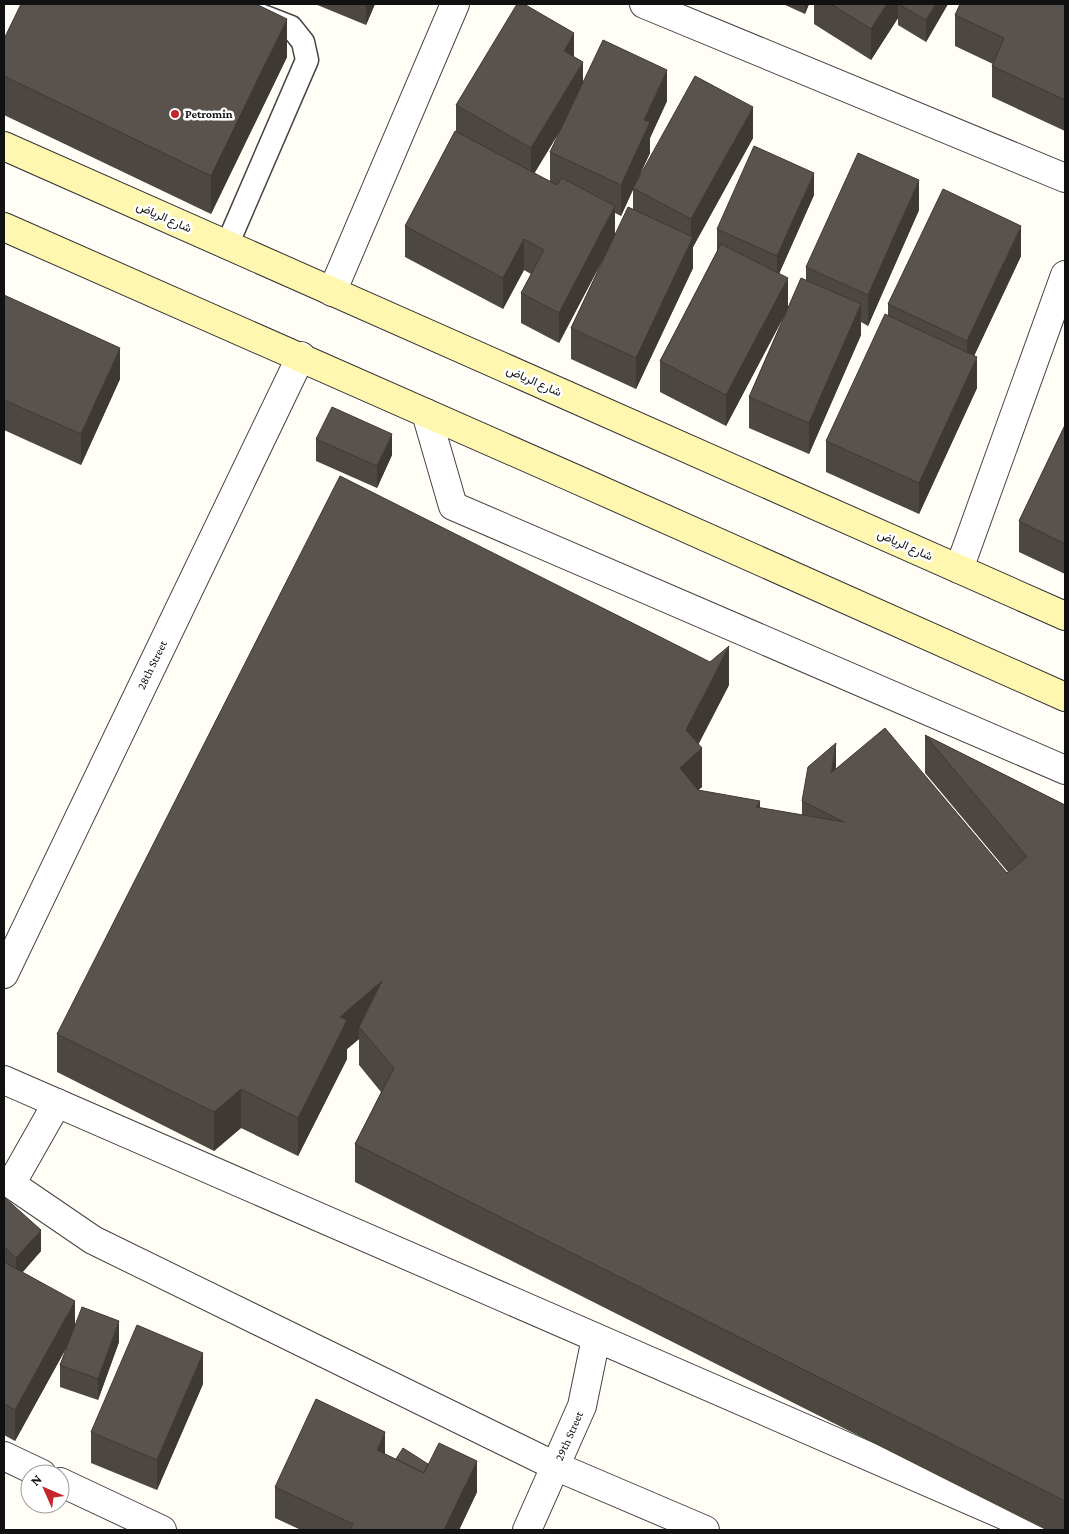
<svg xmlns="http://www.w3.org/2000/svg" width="1069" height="1534" font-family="'Crimson Pro',Vazirmatn,serif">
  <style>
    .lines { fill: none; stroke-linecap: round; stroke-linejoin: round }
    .lane-casing { stroke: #444; stroke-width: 25 }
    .street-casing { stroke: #444; stroke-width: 30 }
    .secondary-casing { stroke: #333; stroke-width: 30 }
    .lane { stroke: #fff; stroke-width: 22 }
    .street { stroke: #fff; stroke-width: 28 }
    .secondary { stroke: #fff6b0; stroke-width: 28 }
    .wall { fill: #4d4742; fill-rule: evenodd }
    .shaded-wall { fill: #3f3936 }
    .building { fill: #5a524d; stroke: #3f3936 }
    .poi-dot { fill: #c4262e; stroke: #fff; stroke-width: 2 }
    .labels { text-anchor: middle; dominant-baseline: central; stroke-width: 5; stroke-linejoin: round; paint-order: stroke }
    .poi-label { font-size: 12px; font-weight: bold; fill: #111; stroke: #fff; text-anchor: start }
    .street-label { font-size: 12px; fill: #111; stroke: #fff }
  </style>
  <rect width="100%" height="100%" fill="#fffdf5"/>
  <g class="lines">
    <defs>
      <path id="lane" d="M227,245L307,60L303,42L291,27L232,4"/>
      <g id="street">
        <path d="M644,4L1065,178"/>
        <path d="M332,292L455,4"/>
        <path d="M426,413L453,506L1065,770"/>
        <path d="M959,569L1065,275"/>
        <path d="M4,974L301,356"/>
        <path d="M4,1080L1038,1530"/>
        <path d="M57,1103L11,1184L93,1240L555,1466L705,1530"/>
        <path d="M4,1456L42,1474"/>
        <path d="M60,1482L162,1530"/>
        <path d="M527,1530L582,1406L596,1338"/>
      </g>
      <g id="secondary">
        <path d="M4,146L1065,616"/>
        <path d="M4,227C358,381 712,540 1065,697"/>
      </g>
    </defs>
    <!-- lane casing -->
    <use href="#lane" class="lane-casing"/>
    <!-- street casing -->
    <use href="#street" class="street-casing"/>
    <!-- secondary casing -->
    <use href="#secondary" class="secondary-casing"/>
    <!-- lane -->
    <use href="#lane" class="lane"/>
    <!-- street -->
    <use href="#street" class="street"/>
    <!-- secondary -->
    <use href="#secondary" class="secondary"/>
  </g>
  <!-- wall -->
  <g class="wall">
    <path d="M315,4H375L366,25Z"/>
    <path d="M783,4H809L805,14Z"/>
    <path d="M814,4H948L926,42L898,25V18L871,60L814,24Z"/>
    <path d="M1065,4V131L992,97V66L993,64L955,46V15Z"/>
    <path d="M4,39L287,57L211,214L4,115Z"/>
    <path d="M574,57L583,83L667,101L650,138V153L637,180L753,138L693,247V268L636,389L571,359V328L607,251L559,343L521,323V293L531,274L524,270L503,309L405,257V226L456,132V105ZM563,126L550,152V182L534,173ZM633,189V210L615,235V213L621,216Z"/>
    <path d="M814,195L779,274L788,308L806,280V267L919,210L868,326L861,322V335L809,454L749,428V397L787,310L726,426L660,392V361L717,251V229Z"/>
    <path d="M1021,256L974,356L977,388L919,514L826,472V441L888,316V304Z"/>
    <path d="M4,295L120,379L81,465L4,430Z"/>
    <path d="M1065,425V574L1019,552V521Z"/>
    <path d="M316,439L392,455L377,488L316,461Z"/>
    <path d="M729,685L698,744L702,787L698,790L760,808L802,815V801L836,769L1007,873L1008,872L925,773V735L1065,805V1530H1046L355,1182V1144L381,1092L359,1065V1039L347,1049V1059L298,1156L241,1128L214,1151L57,1072V1034Z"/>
    <path d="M4,1197L41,1251L22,1272L75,1326L119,1342L98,1400L60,1387V1365L68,1345L15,1441L4,1435Z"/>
    <path d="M203,1384L157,1490L91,1463V1432Z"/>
    <path d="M385,1454L396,1459L428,1464L477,1492L459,1530H301L275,1518V1487Z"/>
  </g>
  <!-- shaded-wall -->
  <g class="shaded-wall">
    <path d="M366,4H375L366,25Z"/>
    <path d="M805,4H809L805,14Z"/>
    <path d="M887,4H898V18L871,60V29Z"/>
    <path d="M936,4H948L926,42V20Z"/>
    <path d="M287,19V57L211,214V176Z"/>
    <path d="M574,33V63L564,51Z"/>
    <path d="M583,62V93L531,179V148Z"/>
    <path d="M667,70V101L650,138V153L621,216V185L644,120Z"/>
    <path d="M753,107V138L693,247V268L636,389V358L691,241V219Z"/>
    <path d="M814,173V195L777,278V256Z"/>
    <path d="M919,180V210L868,326V295Z"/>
    <path d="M615,206V237L559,343V313Z"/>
    <path d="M1021,226V256L967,371V341Z"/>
    <path d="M524,239V270L503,309V278Z"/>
    <path d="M788,278V309L726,426V395Z"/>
    <path d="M861,304V335L809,454V423Z"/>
    <path d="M120,348V379L81,465V434Z"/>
    <path d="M977,357V388L919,514V483Z"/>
    <path d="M392,434V455L377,488V466Z"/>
    <path d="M729,646V685L692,757L702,748V787L680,806V768L686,730Z"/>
    <path d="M836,743V782L831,773Z"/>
    <path d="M760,801V839L756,807Z"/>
    <path d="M382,981L359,1027V1039L347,1049V1059L298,1156V1118L340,1017Z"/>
    <path d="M241,1089V1128L214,1151V1112Z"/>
    <path d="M41,1230V1251L16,1280V1258Z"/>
    <path d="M75,1301V1332L15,1441V1410Z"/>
    <path d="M119,1321V1342L98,1400V1379Z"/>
    <path d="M203,1353V1384L157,1490V1460Z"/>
    <path d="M385,1432V1463L377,1450Z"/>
    <path d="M477,1461V1492L459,1530H444Z"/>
  </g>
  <!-- building -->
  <g class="building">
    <path d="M21,4H256L287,19L211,176L4,76V39Z"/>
    <path d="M517,4H524L574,33L564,51L583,62L531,148L456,105Z"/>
    <path d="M831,4H887L871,29Z"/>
    <path d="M898,4H936L926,20Z"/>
    <path d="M960,4H1065V100L992,66L1004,38L955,15Z"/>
    <path d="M603,40L667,70L644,120L650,122L621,185L550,152Z"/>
    <path d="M695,76L753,107L691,219L633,188Z"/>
    <path d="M455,131L557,185L562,178L615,206L559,313L521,293L544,250L524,239L503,278L405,226Z"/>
    <path d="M754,146L814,173L777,256L717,229Z"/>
    <path d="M858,153L919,180L868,295L806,267Z"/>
    <path d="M943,189L1021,226L967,341L888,304Z"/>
    <path d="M628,207L693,237L636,358L571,328Z"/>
    <path d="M721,244L788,278L726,395L660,361Z"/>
    <path d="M801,278L861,304L809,423L749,397Z"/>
    <path d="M4,295L120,348L81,434L4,400Z"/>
    <path d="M885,314L977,357L919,483L826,441Z"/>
    <path d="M332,407L392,434L377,466L316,439Z"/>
    <path d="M1065,425V544L1019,521Z"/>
    <path d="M340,476L710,662L729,646L686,730L702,748L680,768L698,790L760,801L756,807L844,822L802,801L808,767L836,743L831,773L885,728L1007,873L1027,857L925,735L1065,805V1501L355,1144L394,1068L359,1027L382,981L340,1017L347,1020L298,1118L241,1089L214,1112L57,1034Z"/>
    <path d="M4,1197L41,1230L16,1258L4,1247Z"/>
    <path d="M4,1262L75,1301L15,1410L4,1404Z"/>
    <path d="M82,1307L119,1321L98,1379L60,1365Z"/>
    <path d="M137,1325L203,1353L157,1460L91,1432Z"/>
    <path d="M316,1399L385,1432L377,1450L424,1473L439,1443L477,1461L444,1530H350L353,1524L275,1487Z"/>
    <path d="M403,1448L428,1464L424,1473L396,1459Z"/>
  </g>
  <!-- markers -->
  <circle class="poi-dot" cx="175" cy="114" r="5"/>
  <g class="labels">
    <!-- poi labels -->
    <g class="poi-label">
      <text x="185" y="114">Petromin</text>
    </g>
    <!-- street labels -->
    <g class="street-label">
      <text transform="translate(164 217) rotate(24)">شارع الرياض</text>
      <text transform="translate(534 381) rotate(24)">شارع الرياض</text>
      <text transform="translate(905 545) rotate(24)">شارع الرياض</text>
      <text transform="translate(152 665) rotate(-64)">28th Street</text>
      <text transform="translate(569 1436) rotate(-66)">29th Street</text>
    </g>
  </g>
  <!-- border -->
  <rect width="1069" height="1534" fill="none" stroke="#111111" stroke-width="10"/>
  <!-- north arrow -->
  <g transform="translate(45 1489) rotate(315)"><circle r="24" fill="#ffffff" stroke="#a0a0a0"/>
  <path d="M0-4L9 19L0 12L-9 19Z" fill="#c4262e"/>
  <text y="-8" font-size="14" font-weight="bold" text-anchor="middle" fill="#111111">N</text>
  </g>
</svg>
